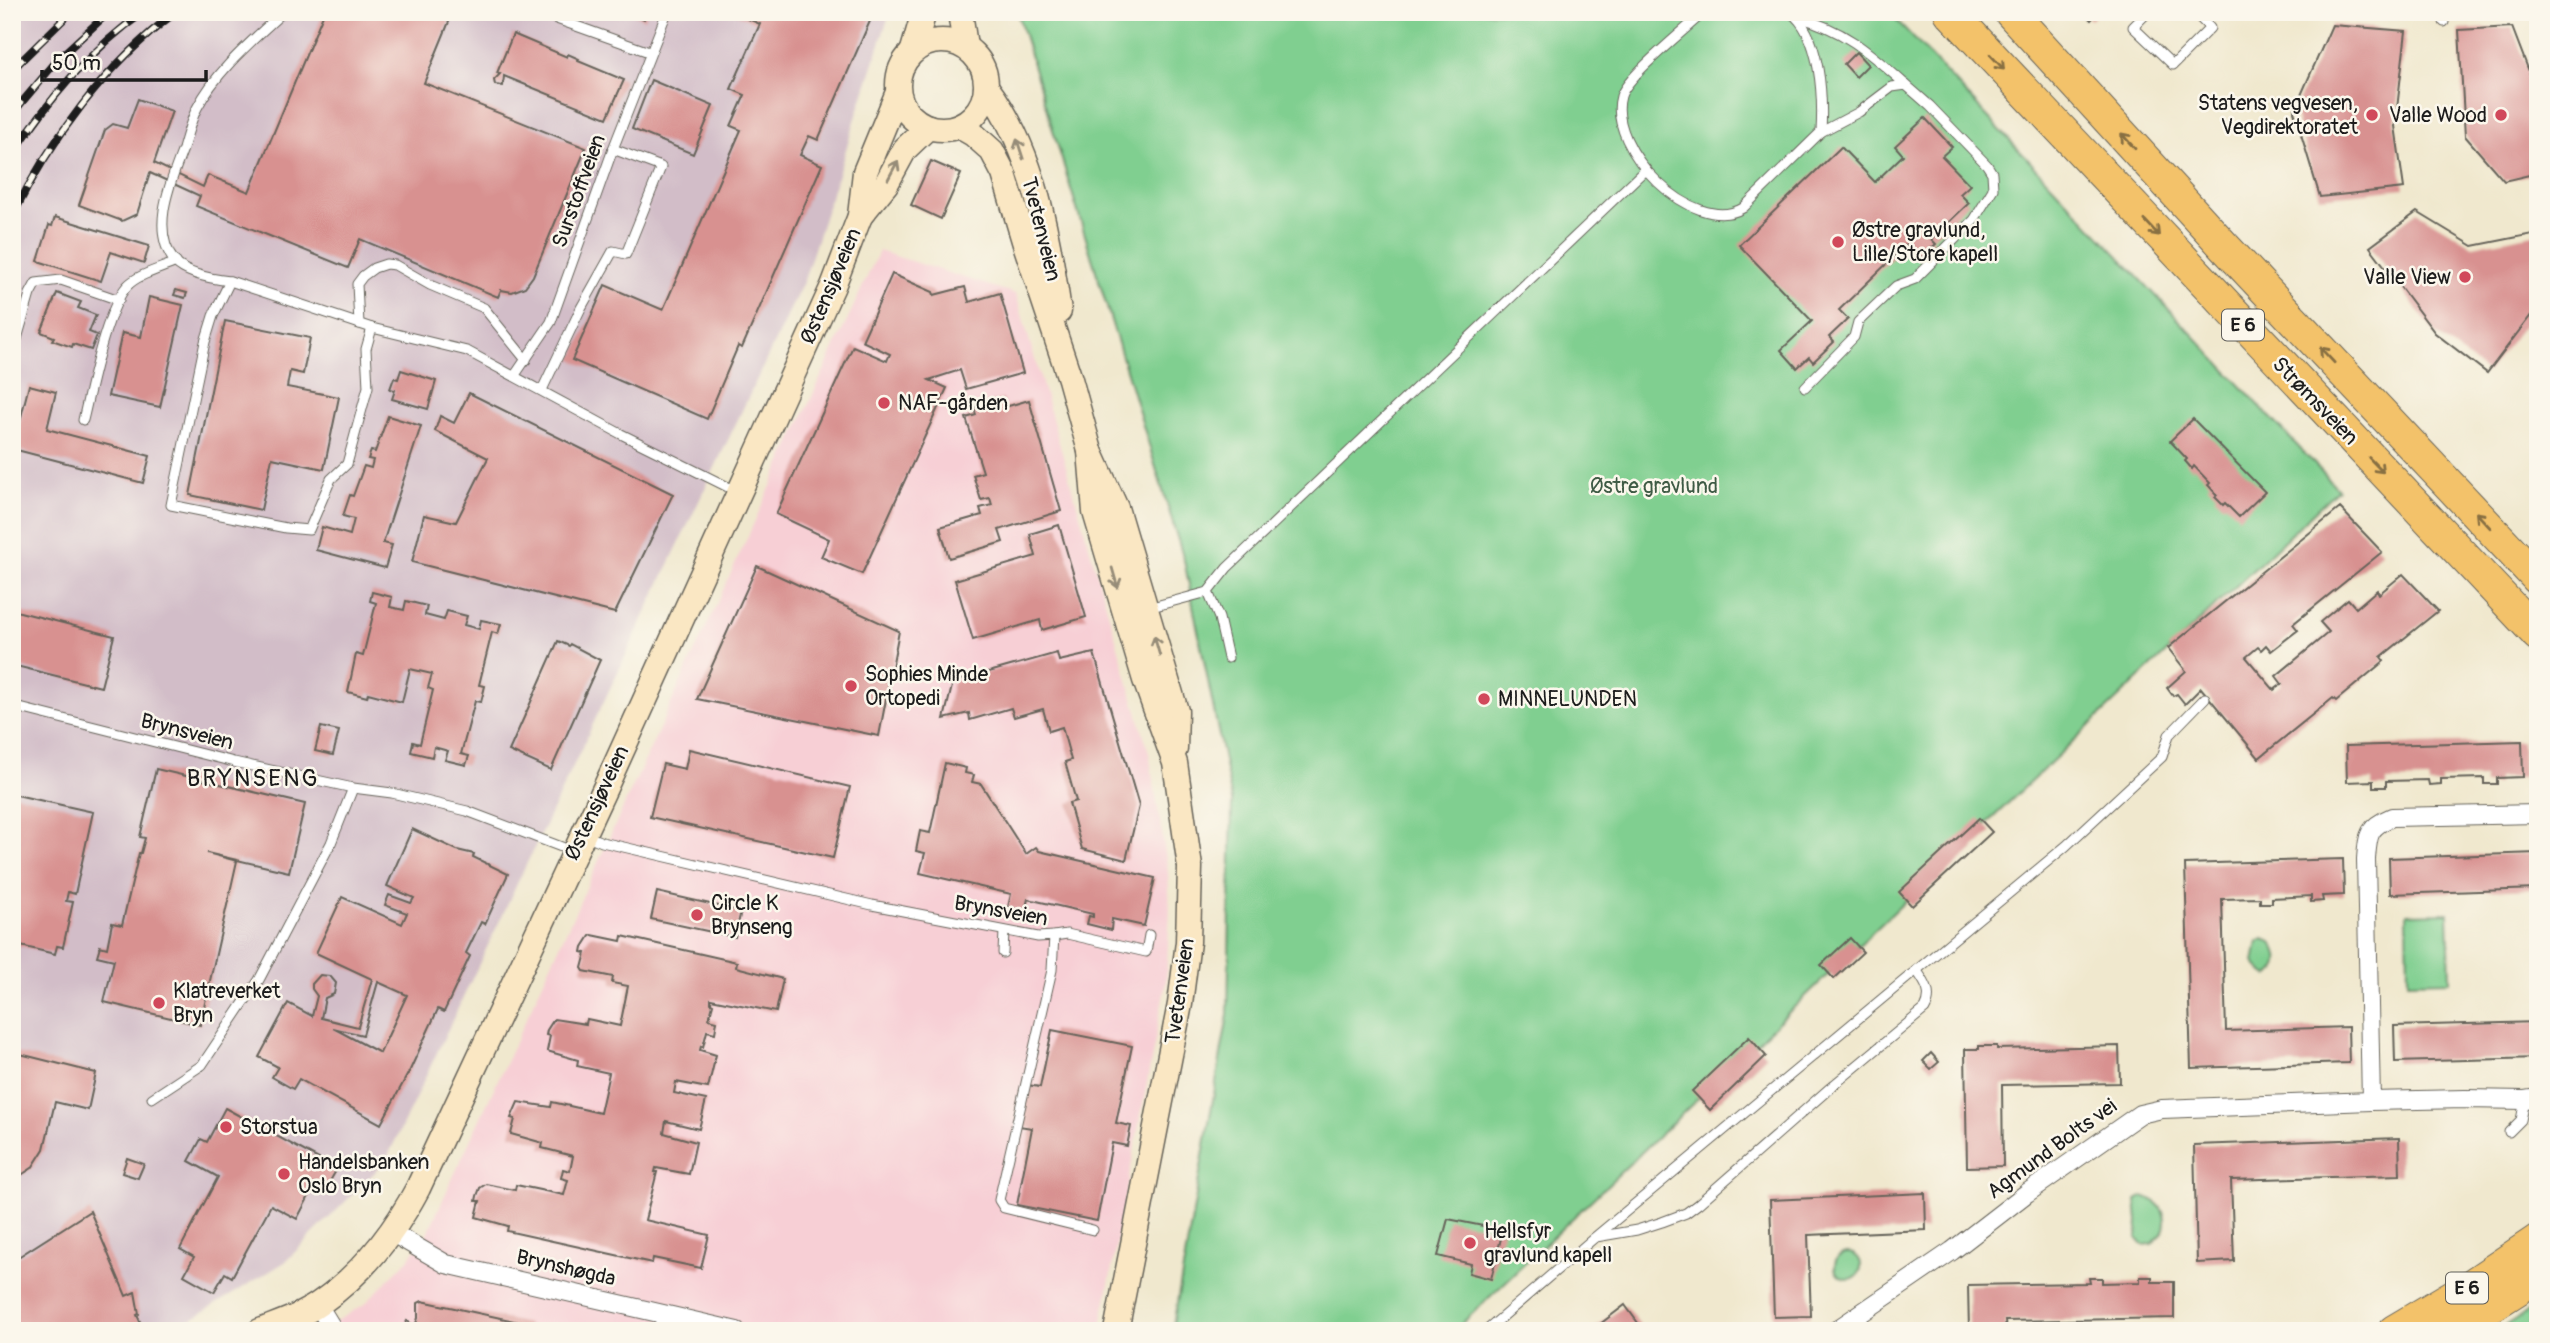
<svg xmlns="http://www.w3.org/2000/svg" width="2550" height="1343" font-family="Pangolin,sans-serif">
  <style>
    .built { fill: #f7cfd5 }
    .industrial { fill: #d2bdc8 }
    .green { fill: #80cf90; stroke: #4e7656; stroke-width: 2 }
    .building { fill: #d89190; fill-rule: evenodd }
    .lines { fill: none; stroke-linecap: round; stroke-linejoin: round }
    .lane-casing { stroke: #66635a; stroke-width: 11 }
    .street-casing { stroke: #66635a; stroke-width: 20 }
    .secondary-casing { stroke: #66635a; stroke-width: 27 }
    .highway-casing { stroke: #66635a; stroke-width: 34 }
    .lane { stroke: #fff; stroke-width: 9 }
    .street { stroke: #fff; stroke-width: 18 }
    .secondary { stroke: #fae7c3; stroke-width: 24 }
    .highway { stroke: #f3c26a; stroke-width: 32 }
    .rail-casing { stroke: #1c1c1c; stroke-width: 8 }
    .rail { stroke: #fbf7ec; stroke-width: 5; stroke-dasharray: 16; stroke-linecap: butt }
    .oneway { stroke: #886f43 }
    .oneway2 { stroke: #968c78 }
    .poi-dot { fill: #d1495b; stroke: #fbf7ec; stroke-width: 2.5 }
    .labels { text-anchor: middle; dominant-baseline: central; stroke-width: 5; stroke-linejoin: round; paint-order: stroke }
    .shield { fill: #fbf7ec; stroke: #5f5e5a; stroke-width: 2 }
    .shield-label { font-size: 19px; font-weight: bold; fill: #1c1c1c }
    .poi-label { font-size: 21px; fill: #1c1c1c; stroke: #fbf7ec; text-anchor: start }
    .street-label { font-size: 21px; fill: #1c1c1c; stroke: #fbf7ec }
    .park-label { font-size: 21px; fill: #3f5b45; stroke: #fbf7ec }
    .quarter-label { font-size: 24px; letter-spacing: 2px; fill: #1c1c1c; stroke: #fbf7ec }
  </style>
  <rect width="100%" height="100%" fill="#fbf7ec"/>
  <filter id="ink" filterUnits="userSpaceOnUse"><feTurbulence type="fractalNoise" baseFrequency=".0143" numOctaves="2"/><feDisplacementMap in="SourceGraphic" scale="14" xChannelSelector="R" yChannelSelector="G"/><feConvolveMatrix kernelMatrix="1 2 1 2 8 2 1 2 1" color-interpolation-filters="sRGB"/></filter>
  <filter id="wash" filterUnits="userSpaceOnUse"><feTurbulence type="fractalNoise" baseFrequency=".00686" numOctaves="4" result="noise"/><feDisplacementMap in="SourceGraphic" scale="28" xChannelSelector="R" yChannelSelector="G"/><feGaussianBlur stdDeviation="1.57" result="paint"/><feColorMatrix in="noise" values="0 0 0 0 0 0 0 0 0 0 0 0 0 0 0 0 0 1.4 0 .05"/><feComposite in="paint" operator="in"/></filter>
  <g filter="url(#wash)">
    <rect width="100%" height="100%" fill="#f0e8ce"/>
    <!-- built -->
    <path class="built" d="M879,251L1016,294L1149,753L1168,871L1170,910L1166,982L1100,1331H320L365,1304L410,1257L428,1232Z"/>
    <!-- industrial -->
    <path class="industrial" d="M12,12H890L804,280L385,1162L285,1262L172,1331H12Z"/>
    <!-- green -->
    <g class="green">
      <path d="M1017,12H1889L2338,489L1454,1331H1172L1228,1015L1232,801L1184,560Z"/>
      <path d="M2448,913L2450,981L2408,982L2407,914Z"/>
      <path d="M2263,939L2272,942C2280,953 2282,968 2269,976L2264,974L2254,962L2258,942Z"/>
      <path d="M2143,1196C2161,1201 2170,1217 2162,1234L2152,1244L2143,1245L2137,1238L2138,1221L2136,1200Z"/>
      <circle cx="1848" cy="1266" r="13"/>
      <path d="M2538,1305V1331H2498Z"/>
    </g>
    <g id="blocks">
      <!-- building -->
      <g class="building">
        <path d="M324,12H380L386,15L387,12H453L424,83L586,148L533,276L525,287L512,292L501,290L498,297L360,239L348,268L196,206L200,196L150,173L137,214L122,221L79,205L105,130L113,124L127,128L138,99L172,111L154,163L203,187L208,175L249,192Z"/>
        <path d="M630,12H647L644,19Z"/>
        <path d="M732,12H874L818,140L809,136L800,155L822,165L742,348L738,346L707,419L572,360L605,285L663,310L741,130L731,126L745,95L731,89L760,24Z"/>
        <path d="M2083,12H2098L2091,20Z"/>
        <path d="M2332,25L2406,31L2395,126L2404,188L2320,197L2294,111Z"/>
        <path d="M2512,27L2538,95V173L2504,181L2465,136L2459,30Z"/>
        <path d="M513,34L567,57L568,54L579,59L578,61L624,80L607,118L504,76L503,86L495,85L494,80L500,74L497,73Z"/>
        <path d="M1856,52L1868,65L1856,77L1844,64Z"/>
        <path d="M651,80L713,106L693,154L632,129Z"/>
        <path d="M1925,118L1952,147L1942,156L1970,185L1960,194L1969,203L1931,239L1936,244L1920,259L1906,245L1839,310L1848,319L1829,337L1834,342L1813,362L1809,357L1797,368L1781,350L1812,321L1739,245L1841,147L1875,182L1903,155L1895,146Z"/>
        <path d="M931,161L961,174L941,219L911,205Z"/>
        <path d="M2417,212L2473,246L2538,233V306L2487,373L2435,333L2370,247Z"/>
        <path d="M55,217L149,246L144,263L111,252L101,281L38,261L49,225L52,226Z"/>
        <path d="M892,274L933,292L934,295L965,287L969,302L1000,293L1023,373L966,389L960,370L929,380L947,388L862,574L821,557L829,539L776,514L853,346L887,361L890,354L862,341Z"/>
        <path d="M176,290L187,293L185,298L174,295Z"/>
        <path d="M57,293L81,302L78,308L96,315L89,332L97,335L91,350L73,344L72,347L52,340L54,337L41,332Z"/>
        <path d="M149,297L183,305L160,407L108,396L122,333L141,337Z"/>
        <path d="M225,321L310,338L303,374L290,371L287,387L339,397L324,469L272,458L261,510L190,495Z"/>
        <path d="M401,370L436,381L428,409L392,399L395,390L390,389L394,378L398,379Z"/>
        <path d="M29,385L56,392L47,429L150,456L143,483L13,449Z"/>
        <path d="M469,393L673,494L615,613L412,562L424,515L456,522L488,458L435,431L440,416L454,423Z"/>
        <path d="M1003,399L1005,407L1029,400L1061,511L999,530L1003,542L949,558L940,527L982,515L980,508L992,505L990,498L981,500L973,475L983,472L966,418L976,415L974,407Z"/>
        <path d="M388,416L421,426L383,543L392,545L385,568L316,550L322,527L350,535L354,519L343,516L350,495L353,496L364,466L371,468L373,460L368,459L371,451L375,452Z"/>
        <path d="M2193,419L2265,492L2239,517L2225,503L2223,505L2215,497L2217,495L2208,485L2210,483L2194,466L2192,469L2185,461L2187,459L2170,441Z"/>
        <path d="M2340,508L2382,552L2293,624L2298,630L2271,651L2266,645L2261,650L2258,647L2246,657L2274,690L2282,684L2276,676L2329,632L2320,622L2348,599L2356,608L2377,590L2379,594L2403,574L2438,611L2381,657L2384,661L2336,701L2333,698L2259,758L2201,688L2185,704L2177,694L2173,696L2167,688L2186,671L2168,648Z"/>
        <path d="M1059,525L1086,617L1042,630L1040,620L973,640L955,580L1036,556L1030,534Z"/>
        <path d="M757,566L899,631L879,736L697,699Z"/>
        <path d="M372,592L392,597L390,607L404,610L406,601L427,606L425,615L444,620L447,611L467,616L464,625L479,629L481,620L501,624L498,634L492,632L479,685L485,686L481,702L475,701L461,754L469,756L466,765L445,760L448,751L434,747L432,757L411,752L413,742L420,744L433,690L428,688L432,674L410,669L402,702L368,693L367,697L348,692L356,654L363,656L376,603L370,601Z"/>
        <path d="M12,610L114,636L101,687L12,665Z"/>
        <path d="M558,641L569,646L570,644L600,660L551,770L509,751Z"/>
        <path d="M1057,653L1059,661L1094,653L1139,806L1126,860L1082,849L1069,803L1076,801L1065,762L1071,760L1062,727L1049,731L1043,709L1014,717L1011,708L970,720L969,713L944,719L953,682Z"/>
        <path d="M321,727L339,731L333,755L315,751Z"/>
        <path d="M2522,741L2523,777L2497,778V784H2484V778L2441,779V784L2429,785L2428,780L2386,781V787H2373V781L2347,782L2346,746Z"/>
        <path d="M689,749L850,787L833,858L650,817L663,764L685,769Z"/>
        <path d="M945,763L966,768L965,773L974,775L972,782L981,784L1026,854L1036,847L1039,851L1155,878L1144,926L1112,919L1111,930L1087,924L1089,916L1093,917V914L1028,899L1025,911L1008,907L1011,894L920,873L925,853L916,851L920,831L930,833Z"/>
        <path d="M156,769L305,804L289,872L207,853L237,861L200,1025L104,1002L114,960L97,956L100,946L107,948L112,923L122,925L139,853H141L145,838L140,837Z"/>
        <path d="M12,794L93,812L75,894L68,892L66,901L73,902L63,947L57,946L55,954L12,944Z"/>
        <path d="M1979,818L1992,832L1912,906L1899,892Z"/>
        <path d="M412,829L457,850L474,854L473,857L508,874L485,924L481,922L466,953L470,956L444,1012L438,1009L410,1070L381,1124L299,1079L293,1089L272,1077L278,1067L259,1057L288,1003L312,1016L317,996L312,989V984L320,975L330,976L336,983L334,994L325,998L321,1018L358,1027L372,979L316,953L342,897L402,924L407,913L385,905L389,895L411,903L414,898L387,886ZM378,982L407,995L380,1053L333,1028L363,1035Z"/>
        <path d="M2538,853V889L2390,894L2389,858Z"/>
        <path d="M2343,859L2344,895L2322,896L2323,901L2311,902V896L2272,898V903H2260V898L2222,899L2226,1031L2348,1027L2349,1063L2191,1068L2185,864Z"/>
        <path d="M657,892L741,911L735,937L651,919Z"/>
        <path d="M592,935L621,941L622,936L737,962L736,967L783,979L776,1012L711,999V1003L713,1004L709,1019L717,1021L715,1033L707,1031L703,1047L701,1046L700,1050L716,1055L708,1088L676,1082L674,1093L706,1100L699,1129L666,1121L664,1133L696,1142L689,1174L656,1168L655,1172H657L645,1220L709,1235L701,1268L653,1258L652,1263L507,1231L508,1226L476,1217L480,1201H476L477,1196L480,1188L486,1184L515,1190L516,1185L564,1195L568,1180L561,1178L563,1169L570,1171L573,1156L542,1148L543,1143L511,1134L515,1119L511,1118L518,1102L551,1107L552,1102L600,1113L609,1073L577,1066L578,1060L547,1051L550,1036L546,1035L547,1030L554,1019L586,1024L587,1019L620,1026L628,986L612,983L613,977L584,971L582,968L586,953L582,952L583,947L590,936Z"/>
        <path d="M1850,938L1863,952L1834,979L1821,965Z"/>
        <path d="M2538,1022V1058L2395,1062L2394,1026Z"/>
        <path d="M1052,1030L1132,1046L1116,1123L1131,1126L1127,1146L1112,1143L1097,1221L1017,1205L1032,1128L1019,1126L1027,1085L1040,1087Z"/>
        <path d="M1749,1037L1766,1056L1710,1110L1692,1091Z"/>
        <path d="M1979,1046H1997V1049L2119,1046L2120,1083L2002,1085L2003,1166L1967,1167L1965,1049H1979Z"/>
        <path d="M12,1052L96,1073L88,1110L55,1102L44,1149L32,1168L12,1181Z"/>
        <path d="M1931,1053L1939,1062L1931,1069L1923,1061Z"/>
        <path d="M225,1108L337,1169L326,1188L316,1183L297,1219L271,1205L232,1277L225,1273L214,1292L184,1275L194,1257L180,1249L218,1177L189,1161L201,1139L207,1142Z"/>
        <path d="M2399,1138L2400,1175L2231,1180L2234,1261L2197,1263L2194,1145Z"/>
        <path d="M127,1158L144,1164L138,1178L122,1173Z"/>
        <path d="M1925,1193L1926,1230L1808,1235L1811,1316L1774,1317L1770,1200Z"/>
        <path d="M90,1211L126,1296L135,1292L139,1314L137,1315L142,1326L140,1331H12V1261Z"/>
        <path d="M1448,1219L1503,1230L1491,1279L1469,1273L1471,1264L1438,1256Z"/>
        <path d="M2140,1277H2152V1282H2174V1318L2005,1321L2006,1331H1969L1968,1285L2090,1283L2089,1278H2102V1283L2140,1282Z"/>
        <path d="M422,1301L528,1324L527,1331H401L407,1321L415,1326L418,1318V1303Z"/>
        <path d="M1625,1305L1641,1327L1636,1331H1591Z"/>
        <path d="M545,1325L565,1330V1331H539Z"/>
      </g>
    </g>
  </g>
  <g filter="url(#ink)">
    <use href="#blocks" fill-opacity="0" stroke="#66635a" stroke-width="2"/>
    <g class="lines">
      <defs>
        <g id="lane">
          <path d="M283,12C253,40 216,71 197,108C191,120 187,135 183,149C171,181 149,230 175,262C187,275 213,279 230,281L372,328L467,351L621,434L738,492"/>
          <path d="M537,12L649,52"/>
          <path d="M1704,12C1686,29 1627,76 1621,96C1606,148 1694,237 1743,208L1821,132C1823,98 1821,34 1790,12"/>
          <path d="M2148,12L2133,27L2173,65L2210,28L2194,12"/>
          <path d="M2443,12L2444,22"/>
          <path d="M1797,17C1844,29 1870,53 1906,85"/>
          <path d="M230,281L213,316L205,342L171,505L286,528L309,530L331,479L347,464L368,387L366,349L372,328"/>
          <path d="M359,324L357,284L363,276L374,268L386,264L395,265L430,285L484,308L526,360"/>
          <path d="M12,356L30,294L36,283L61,280L119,300"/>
          <path d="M515,375L551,322L613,149L667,12"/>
          <path d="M1805,387L1854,337L1858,322L1896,286L1915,279L1974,220L1993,189L1992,173L1987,165L1930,106L1906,85L1892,87L1859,112L1821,132"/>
          <path d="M542,390L581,308L613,251L626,254L661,167L613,149"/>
          <path d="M83,420C91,387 106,310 127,286C138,274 161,269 176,262"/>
          <path d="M1208,592L1219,618L1228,658"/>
          <path d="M1148,608L1208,592L1227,568L1645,170"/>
          <path d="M12,706L234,762L353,788L392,793L467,811L572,851"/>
          <path d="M585,835L602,842L872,905L1038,937L1054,936L1052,970L999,1200L1004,1208L1093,1230"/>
          <path d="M1054,936L1067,934L1146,952L1149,935"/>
          <path d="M1003,953L1004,931"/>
          <path d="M152,1098L202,1065L259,980L331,843L353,788"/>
          <path d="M2509,1132L2521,1120L2525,1100"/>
          <path d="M1596,1237L1637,1230L1662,1222L1686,1213L1698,1204L1830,1088L1925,1009C1933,994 1926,984 1917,971"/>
          <path d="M658,1331L662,1313"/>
          <path d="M1486,1331L1594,1238L2066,846L2162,757L2169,735L2205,698"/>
        </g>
        <g id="street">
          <path d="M2538,814L2392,817C2368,827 2368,834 2366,859L2371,1101L2465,1099L2525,1100L2538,1098"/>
          <path d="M391,1232L446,1264L737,1331"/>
          <path d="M318,1305L334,1331"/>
          <path d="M1835,1331L1952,1251L2027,1193L2140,1114L2162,1109L2371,1101"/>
        </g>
        <g id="secondary">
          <path d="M960,12L965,46"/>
          <circle cx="942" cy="85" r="44"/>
          <path d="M913,50L924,12"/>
          <path d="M987,88C1034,150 1048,235 1059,311"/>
          <path d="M959,126L973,134L992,151L1004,174L1025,244L1070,379L1090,451L1116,508L1176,711L1175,749"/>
          <path d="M860,216L886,184L905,149L928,127"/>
          <path d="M1090,451L1095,512L1145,680L1175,763L1190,867L1188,942L1180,1004L1116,1331"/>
          <path d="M260,1331C280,1323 302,1316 320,1303C362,1274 394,1233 418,1188L605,788L833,286L860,216L865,172L898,92"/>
        </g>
        <g id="highway">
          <path d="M1950,12L2538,635"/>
          <path d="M2010,12L2224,246L2538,579"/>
          <path d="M2394,1331L2473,1284L2538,1240"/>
          <path d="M2452,1331L2538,1276"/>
        </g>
      </defs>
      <!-- lane casing -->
      <use href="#lane" class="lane-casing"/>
      <!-- street casing -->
      <use href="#street" class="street-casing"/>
      <!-- secondary casing -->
      <use href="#secondary" class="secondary-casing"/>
      <!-- highway casing -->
      <use href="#highway" class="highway-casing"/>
      <!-- lane -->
      <use href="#lane" class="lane"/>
      <!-- street -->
      <use href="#street" class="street"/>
      <!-- secondary -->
      <use href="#secondary" class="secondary"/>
      <!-- highway -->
      <use href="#highway" class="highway"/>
      <defs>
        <g id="rail">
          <path d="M12,70L71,12"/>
          <path d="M12,114L60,57L109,12"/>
          <path d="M12,155C48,101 90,49 144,12"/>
          <path d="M12,217C50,140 106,64 176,12"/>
        </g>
      </defs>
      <!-- rail casing -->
      <use href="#rail" class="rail-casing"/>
      <!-- rail -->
      <use href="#rail" class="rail"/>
    </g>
    <!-- one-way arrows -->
    <defs><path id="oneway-shaft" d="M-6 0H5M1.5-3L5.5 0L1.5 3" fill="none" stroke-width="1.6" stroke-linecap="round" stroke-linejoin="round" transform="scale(1.75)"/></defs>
    <g class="oneway">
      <use href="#oneway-shaft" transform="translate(1997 62) rotate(47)"/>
      <use href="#oneway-shaft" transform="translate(2128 141) rotate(-132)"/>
      <use href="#oneway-shaft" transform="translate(2152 228) rotate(47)"/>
      <use href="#oneway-shaft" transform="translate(2327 355) rotate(-133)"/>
      <use href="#oneway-shaft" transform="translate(2376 465) rotate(46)"/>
      <use href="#oneway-shaft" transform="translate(2483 520) rotate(-133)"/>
    </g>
    <g class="oneway2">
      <use href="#oneway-shaft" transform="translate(1020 149) rotate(-108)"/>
      <use href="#oneway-shaft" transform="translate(893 170) rotate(-62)"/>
      <use href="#oneway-shaft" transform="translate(1115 578) rotate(74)"/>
      <use href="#oneway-shaft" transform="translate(1157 646) rotate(-106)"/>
    </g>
  </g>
  <!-- markers -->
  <g class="poi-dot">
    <circle cx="2372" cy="115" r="7"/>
    <circle cx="2501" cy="115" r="7"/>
    <circle cx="1838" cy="242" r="7"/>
    <circle cx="2465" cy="277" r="7"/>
    <circle cx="884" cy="403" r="7"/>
    <circle cx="851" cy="686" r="7"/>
    <circle cx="1484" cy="699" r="7"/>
    <circle cx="697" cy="915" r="7"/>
    <circle cx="159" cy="1003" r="7"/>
    <circle cx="226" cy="1127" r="7"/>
    <circle cx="284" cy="1174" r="7"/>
    <circle cx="1470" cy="1243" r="7"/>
  </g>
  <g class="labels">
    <!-- shield labels -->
    <g class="shield">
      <rect x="2222" y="309.5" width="42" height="31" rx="5"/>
      <rect x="2446" y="1272.5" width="42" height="31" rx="5"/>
    </g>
    <g class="shield-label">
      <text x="2243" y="325">E 6</text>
      <text x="2467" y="1288">E 6</text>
    </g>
    <!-- poi labels -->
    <g class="poi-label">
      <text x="2358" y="103" text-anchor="end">Statens vegvesen,<tspan x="2358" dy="24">Vegdirektoratet</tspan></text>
      <text x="2487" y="115" text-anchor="end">Valle Wood</text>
      <text x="1852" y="230">Østre gravlund,<tspan x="1852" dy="24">Lille/Store kapell</tspan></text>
      <text x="2451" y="277" text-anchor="end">Valle View</text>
      <text x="898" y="403">NAF-gården</text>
      <text x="865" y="674">Sophies Minde<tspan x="865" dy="24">Ortopedi</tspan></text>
      <text x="1498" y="699">MINNELUNDEN</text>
      <text x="711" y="903">Circle K<tspan x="711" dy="24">Brynseng</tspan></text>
      <text x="173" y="991">Klatreverket<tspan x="173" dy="24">Bryn</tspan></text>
      <text x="240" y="1127">Storstua</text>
      <text x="298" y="1162">Handelsbanken<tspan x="298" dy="24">Oslo Bryn</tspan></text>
      <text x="1484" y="1231">Hellsfyr<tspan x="1484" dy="24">gravlund kapell</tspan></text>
    </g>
    <!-- street labels -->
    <g class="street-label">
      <text transform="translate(579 191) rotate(-70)">Surstoffveien</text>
      <text transform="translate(1041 229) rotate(76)">Tvetenveien</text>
      <text transform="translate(831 286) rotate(-67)">Østensjøveien</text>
      <text transform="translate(2315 401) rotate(46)">Strømsveien</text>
      <text transform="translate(187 732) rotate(14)">Brynsveien</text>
      <text transform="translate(597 803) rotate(-65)">Østensjøveien</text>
      <text transform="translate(1001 911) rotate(10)">Brynsveien</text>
      <text transform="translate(1180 991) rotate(-82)">Tvetenveien</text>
      <text transform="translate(2052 1149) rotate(-36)">Agmund Bolts vei</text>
      <text transform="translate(566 1268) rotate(13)">Brynshøgda</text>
    </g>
    <!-- park labels -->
    <g class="park-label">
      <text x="1654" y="486">Østre gravlund</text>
    </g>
    <!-- quarter labels -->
    <g class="quarter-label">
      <text x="253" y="778">BRYNSENG</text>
    </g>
  </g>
  <!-- margin -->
  <rect width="2550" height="1343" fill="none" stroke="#fbf7ec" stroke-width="42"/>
  <!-- scale -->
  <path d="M42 70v10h164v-10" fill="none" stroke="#1c1c1c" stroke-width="3.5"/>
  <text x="52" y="70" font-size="21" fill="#1c1c1c" stroke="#fbf7ec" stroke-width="5" paint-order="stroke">50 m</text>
</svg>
